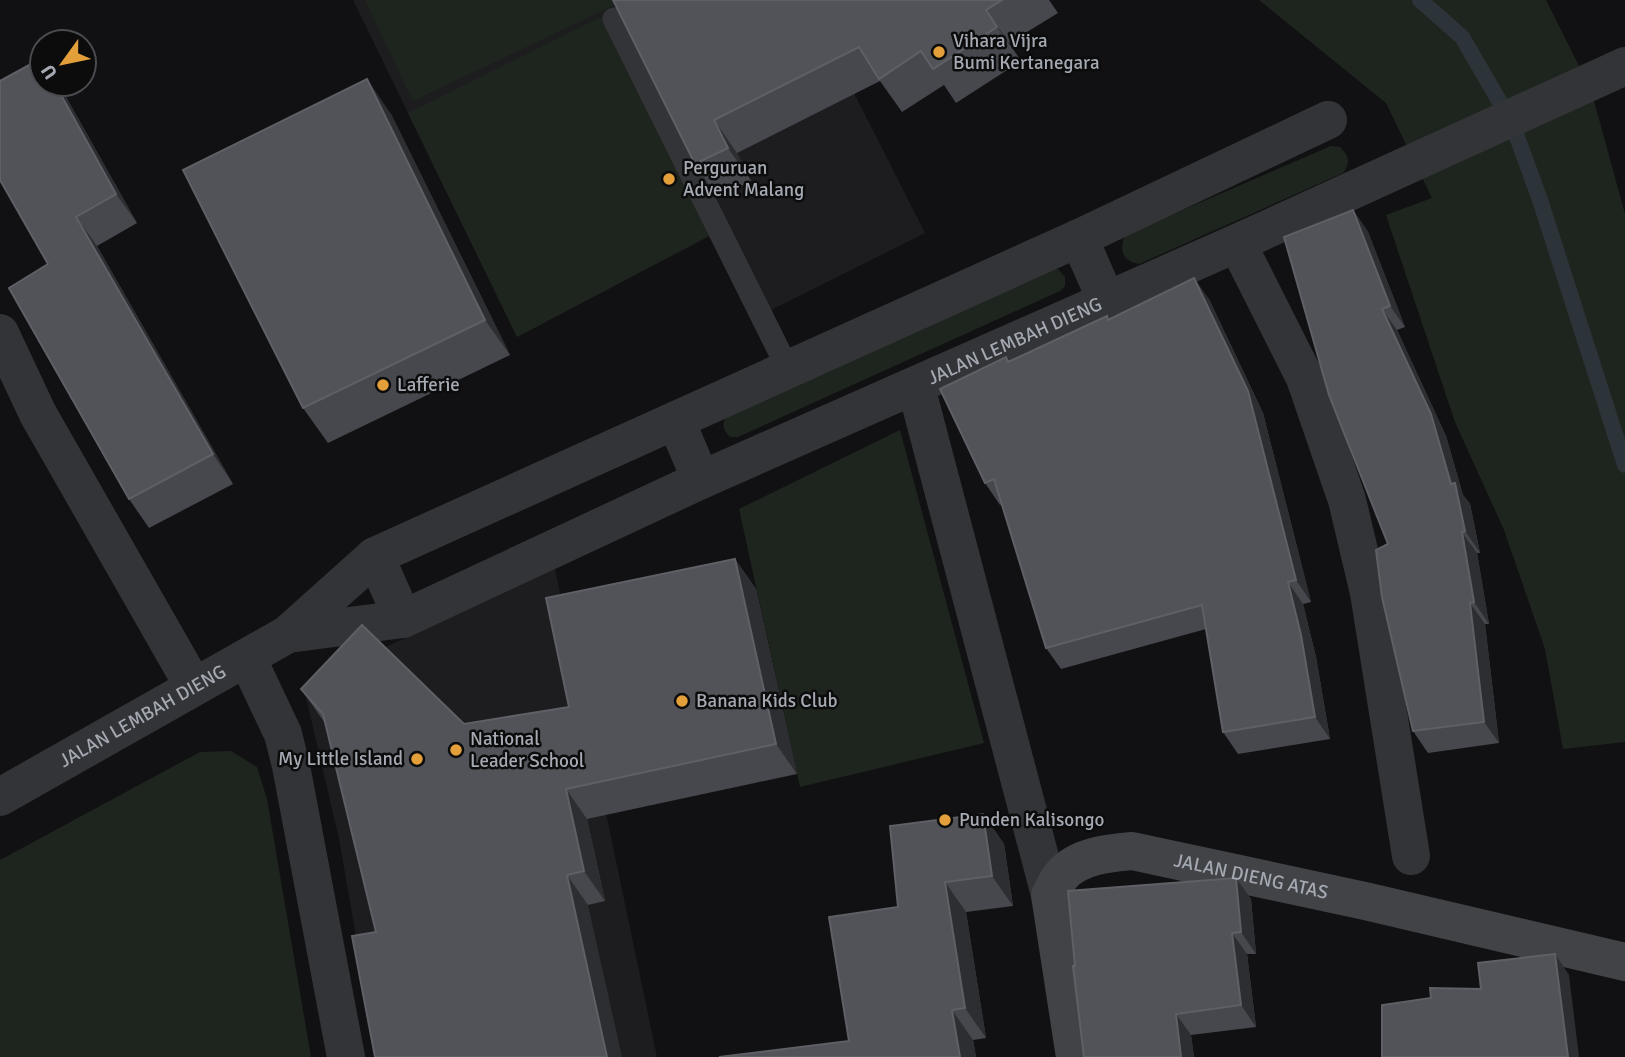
<svg xmlns="http://www.w3.org/2000/svg" width="1625" height="1057" font-family="Signika,sans-serif">
  <style>
    .built { fill: #1d1d1f }
    .green { fill: #1e251e }
    .lines { fill: none; stroke-linecap: round; stroke-linejoin: round }
    .stream { stroke: #2c343a; stroke-width: 16 }
    .lane { stroke: #333437; stroke-width: 23 }
    .street { stroke: #333437; stroke-width: 38 }
    .secondary { stroke: #414347; stroke-width: 38 }
    .wall { fill: #47484d }
    .shaded-wall { fill: #2d2e31 }
    .building { fill: #515358; stroke: #5e6066; stroke-width: 2 }
    .poi-dot { fill: #e29f3a; stroke: #0c0c0d; stroke-width: 2.5 }
    .labels { text-anchor: middle; dominant-baseline: central; stroke-width: 5; stroke-linejoin: round; paint-order: stroke }
    .poi-label { font-size: 19px; fill: #a4a9b2; stroke: #0c0c0d; text-anchor: start }
    .street-label { font-size: 19px; fill: #a4a9b2; stroke: #0c0c0d }
  </style>
  <rect width="100%" height="100%" fill="#111113"/>
  <!-- built -->
  <g class="built">
    <path d="M353,0H807L925,233L755,318L710,236L517,337Z"/>
    <path d="M555,569L657,1057H377L339,839L303,685Z"/>
  </g>
  <!-- green -->
  <g class="green">
    <path d="M365,0H625L413,101Z"/>
    <path d="M1259,0H1546L1591,90L1625,214V742L1563,749L1545,649L1504,530L1455,422L1386,215L1432,198L1386,103Z"/>
    <path d="M603,16L710,235L517,337L408,113Z"/>
    <path d="M1331,146L1340,147C1349,156 1351,162 1343,173L1139,264C1122,261 1119,250 1125,235Z"/>
    <path d="M1051,269H1058L1065,277V286L1060,291L738,437H730C722,429 722,424 727,414Z"/>
    <path d="M900,430L984,743L800,787L739,509Z"/>
    <path d="M231,751L257,767L267,799L311,1057H0V860L200,752Z"/>
  </g>
  <g class="lines">
    <!-- stream -->
    <path class="stream" d="M1420,0L1462,37L1512,123L1540,200L1625,465"/>
    <!-- lane -->
    <path class="lane" d="M614,19L788,369"/>
    <!-- street -->
    <g class="street">
      <path d="M1079,238L1107,302"/>
      <path d="M1237,243L1305,378L1347,500L1369,593L1411,856"/>
      <path d="M0,333L38,414L194,687"/>
      <path d="M916,387L1050,895"/>
      <path d="M676,421L701,480"/>
      <path d="M375,556L403,619"/>
      <path id="s1" d="M288,634L403,619L701,480L1237,243L1625,66"/>
      <path d="M247,658L283,734L291,766L346,1057"/>
      <path id="s2" d="M0,797L288,634L375,556L1079,238L1328,120"/>
    </g>
    <!-- secondary -->
    <path class="secondary" id="s3" d="M1075,1057L1050,895C1054,889 1057,880 1062,875C1078,856 1109,853 1132,851L1365,901L1625,962"/>
  </g>
  <!-- wall -->
  <g class="wall">
    <path d="M613,0H1049L1058,13L1009,43L1021,61L956,103L944,85L902,112L880,81L737,153L751,181L718,197L695,164Z"/>
    <path d="M42,84H58L61,88L137,223L97,246L233,484L149,528L129,499L48,264Z"/>
    <path d="M391,114L510,355L328,443L303,408Z"/>
    <path d="M1353,210L1368,232L1405,327L1397,330L1446,436L1463,495L1470,504L1480,553H1477L1489,624H1485L1499,743L1428,753L1413,731L1388,544Z"/>
    <path d="M1209,299L1263,413L1311,602L1303,604L1316,657L1330,739L1238,754L1223,732L1206,629L1061,669L1046,648L1002,504L1000,505L985,483L1006,357L1009,361L1109,319Z"/>
    <path d="M735,559L756,589L797,774L587,819L605,901L588,905L376,932L325,723L301,689L464,724L569,707Z"/>
    <path d="M983,814L1004,844L1013,906L966,912L986,1038L973,1040L976,1057H719L849,1041L898,907Z"/>
    <path d="M1236,878L1251,899L1256,954H1247L1256,1027L1191,1035L1194,1057H1084L1075,966Z"/>
  </g>
  <!-- shaded-wall -->
  <g class="shaded-wall">
    <path d="M986,10L1009,43L1021,61L997,27Z"/>
    <path d="M367,79L391,114L510,355L485,320Z"/>
    <path d="M55,84H58L61,88L137,223L116,194Z"/>
    <path d="M714,120L737,153L751,181L728,148Z"/>
    <path d="M1353,210L1368,232L1405,327L1390,306Z"/>
    <path d="M76,217L97,246L233,484L213,454Z"/>
    <path d="M1194,278L1209,299L1263,413L1311,602L1296,580Z"/>
    <path d="M1382,309L1397,330L1446,436L1463,495L1470,504L1480,553L1465,531Z"/>
    <path d="M1462,532L1477,553L1489,624L1474,602Z"/>
    <path d="M735,559L756,589L797,774L776,744Z"/>
    <path d="M1288,582L1303,604L1316,657L1330,739L1315,717Z"/>
    <path d="M1470,603L1485,624L1499,743L1484,722Z"/>
    <path d="M566,789L587,819L605,901L584,871Z"/>
    <path d="M983,814L1004,844L1013,906L992,876Z"/>
    <path d="M567,875L588,905L622,1057H607Z"/>
    <path d="M1236,878L1251,899L1256,954L1241,932Z"/>
    <path d="M945,882L966,912L986,1038L965,1008Z"/>
    <path d="M1232,933L1247,954L1256,1027L1241,1005Z"/>
    <path d="M1555,954L1569,975L1579,1057H1568Z"/>
    <path d="M952,1010L973,1040L976,1057H960Z"/>
    <path d="M1176,1014L1191,1035L1194,1057H1181Z"/>
  </g>
  <!-- building -->
  <g class="building">
    <path d="M613,0H1002L986,10L997,27L933,69L921,51L879,79L859,47L714,120L728,148L695,164Z"/>
    <path d="M40,59L42,62V84H55L116,194L76,217L213,454L129,499L9,288L48,264L0,180V81Z"/>
    <path d="M367,79L485,320L303,408L183,170Z"/>
    <path d="M1353,210L1390,306L1382,309L1431,414L1451,484L1455,483L1465,531L1462,532L1474,602L1470,603L1484,722L1413,731L1382,597L1376,550L1388,544L1329,395L1284,237Z"/>
    <path d="M1194,278L1248,391L1296,580L1288,582L1301,635L1315,717L1223,732L1202,605L1046,648L994,479L985,483L940,389L1006,357L1008,362L1107,316L1108,320Z"/>
    <path d="M735,559L776,744L566,789L584,871L567,875L607,1057H375L352,936L376,932L323,714L301,689L362,625L464,724L569,707L546,598Z"/>
    <path d="M983,814L992,876L945,882L965,1008L952,1010L960,1057H719L849,1041L829,917L898,907L890,826Z"/>
    <path d="M1236,878L1241,932L1232,933L1241,1005L1176,1014L1181,1057H1084L1073,966H1075L1068,891Z"/>
    <path d="M1555,954L1568,1057H1382V1005L1431,998L1430,988L1481,989L1478,963Z"/>
  </g>
  <!-- markers -->
  <g class="poi-dot">
    <circle cx="939" cy="52" r="7"/>
    <circle cx="669" cy="179" r="7"/>
    <circle cx="383" cy="385" r="7"/>
    <circle cx="682" cy="701" r="7"/>
    <circle cx="456" cy="750" r="7"/>
    <circle cx="417" cy="759" r="7"/>
    <circle cx="945" cy="820" r="7"/>
  </g>
  <g class="labels">
    <!-- poi labels -->
    <g class="poi-label">
      <text x="953" y="41">Vihara Vijra<tspan x="953" dy="22">Bumi Kertanegara</tspan></text>
      <text x="683" y="168">Perguruan<tspan x="683" dy="22">Advent Malang</tspan></text>
      <text x="397" y="385">Lafferie</text>
      <text x="696" y="701">Banana Kids Club</text>
      <text x="470" y="739">National<tspan x="470" dy="22">Leader School</tspan></text>
      <text x="403" y="759" text-anchor="end">My Little Island</text>
      <text x="959" y="820">Punden Kalisongo</text>
    </g>
    <!-- street labels -->
    <g class="street-label">
      <text stroke="none"><textPath href="#s1" startOffset="788">JALAN LEMBAH DIENG</textPath></text>
      <text stroke="none"><textPath href="#s2" startOffset="164">JALAN LEMBAH DIENG</textPath></text>
      <text stroke="none"><textPath href="#s3" startOffset="385">JALAN DIENG ATAS</textPath></text>
    </g>
  </g>
  <!-- north arrow -->
  <g transform="translate(63 63) rotate(237)"><circle r="33" fill="#0c0c0d" stroke="#494b4f" stroke-width="2"/>
  <path d="M0-5L12 26L0 18L-12 26Z" fill="#e29f3a"/>
  <text y="-10" font-size="19" font-weight="bold" text-anchor="middle" fill="#a4a9b2">U</text>
  </g>
</svg>
